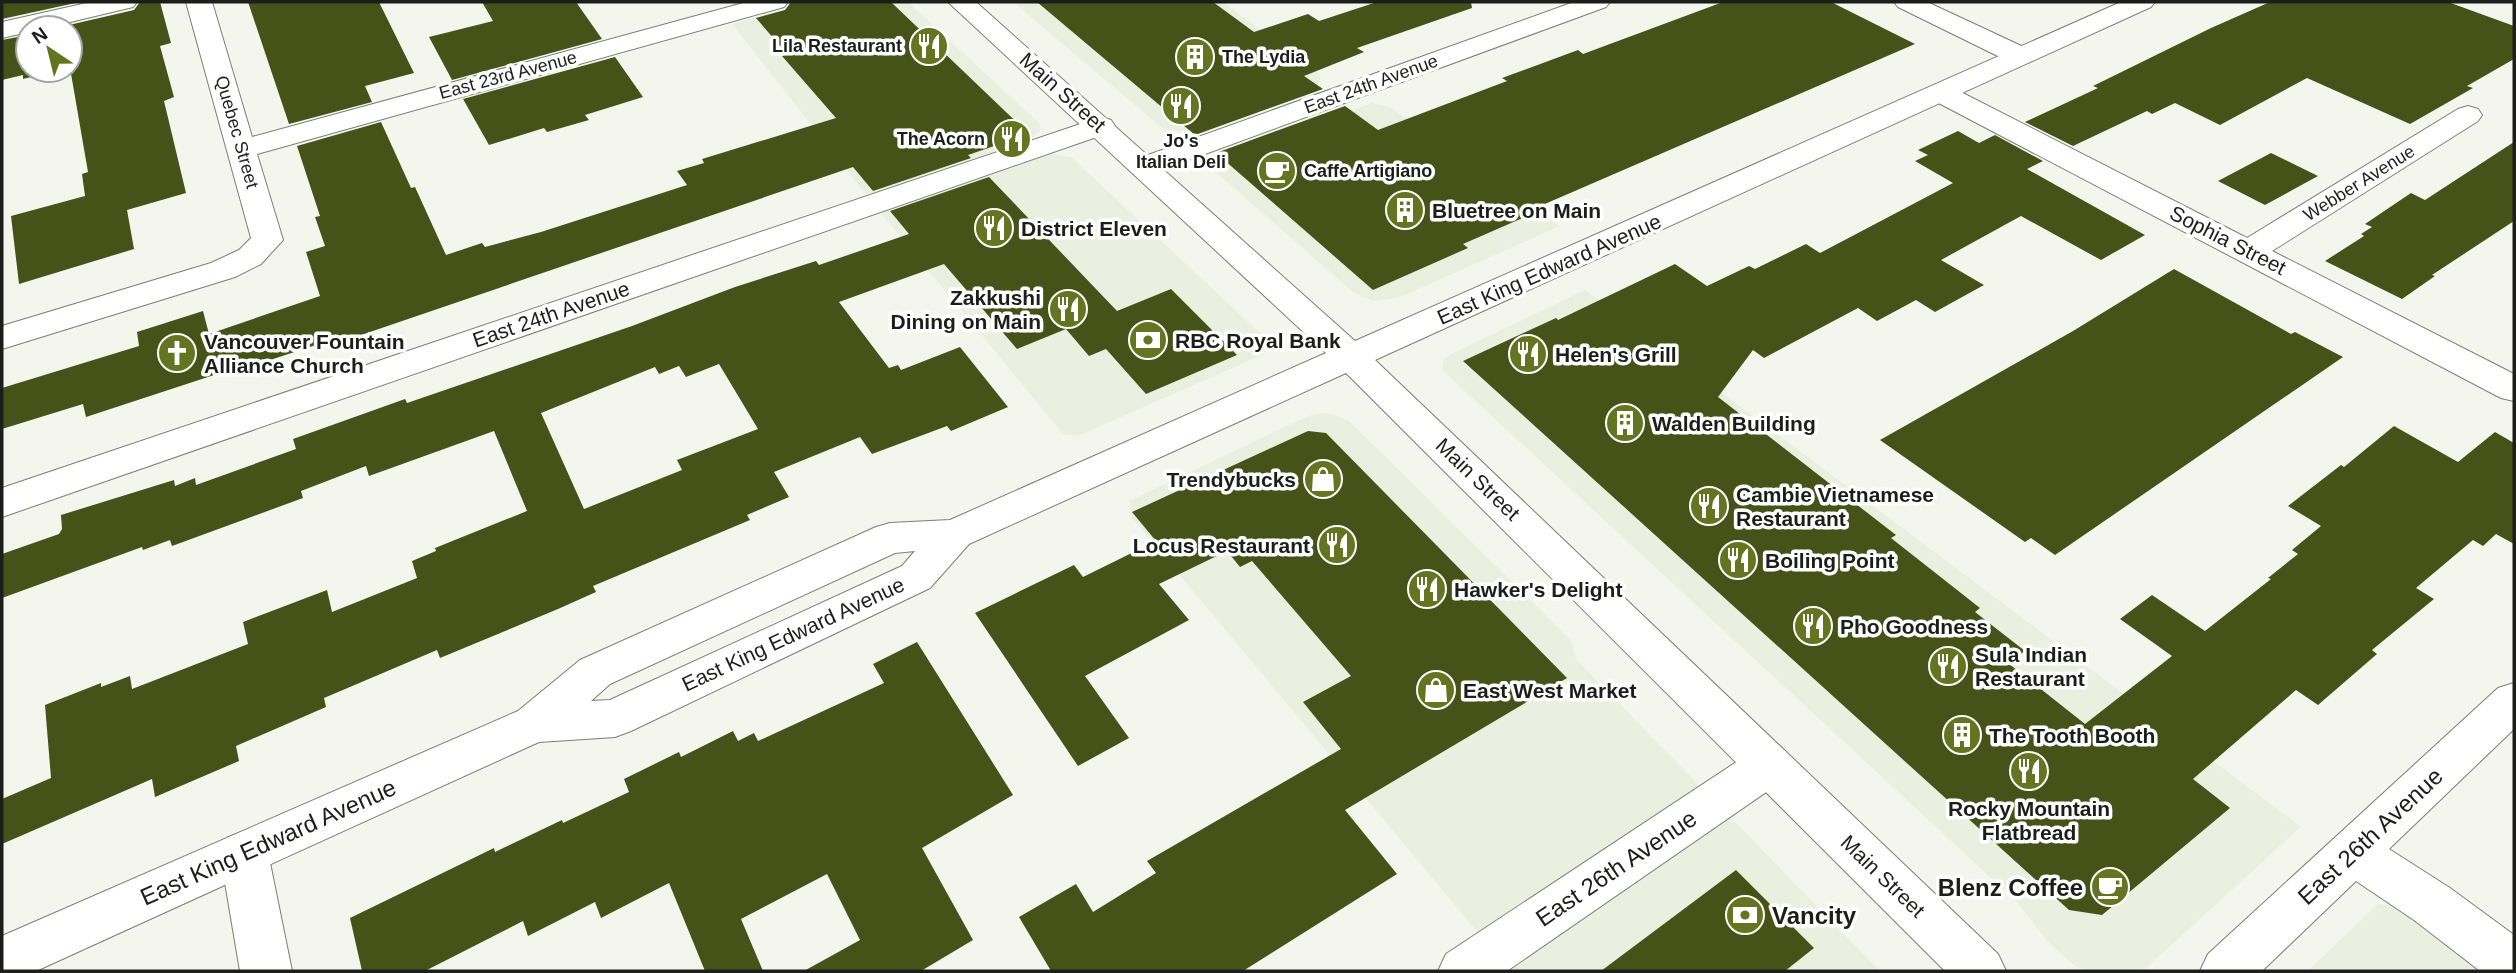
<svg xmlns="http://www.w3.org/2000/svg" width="2516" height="973" font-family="Helvetica,sans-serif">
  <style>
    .built { fill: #ebefdf }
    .building { fill: #475218; fill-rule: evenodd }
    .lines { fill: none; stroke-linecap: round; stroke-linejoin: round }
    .minor-casing { stroke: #7c7e77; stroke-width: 2 }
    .major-casing { stroke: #7c7e77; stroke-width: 2 }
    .minor { fill: #fff; fill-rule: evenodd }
    .major { fill: #fff; fill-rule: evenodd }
    .labels { text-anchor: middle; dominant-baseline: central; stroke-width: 7; stroke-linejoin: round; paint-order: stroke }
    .far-poi-label { font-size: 18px; font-weight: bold; fill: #1d1d1b; stroke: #fff; text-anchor: end }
    .far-street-label { font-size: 18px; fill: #1d1d1b; stroke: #fff }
    .street-label { font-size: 21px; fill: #1d1d1b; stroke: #fff }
    .poi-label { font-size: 21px; font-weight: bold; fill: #1d1d1b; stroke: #fff; text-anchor: start }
    .near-street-label { font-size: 24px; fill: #1d1d1b; stroke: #fff }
    .near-poi-label { font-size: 24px; font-weight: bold; fill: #1d1d1b; stroke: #fff; text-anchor: end }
  </style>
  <rect width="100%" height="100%" fill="#f4f6ee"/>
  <!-- built -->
  <g class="built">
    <path d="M812,2H908L1039,123L1041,130L1030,139L873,193H865L732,24Z"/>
    <path d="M1013,2H1223L1320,74V79L1318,85L1194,130L1169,131L1161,127Z"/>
    <path d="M1372,103L1390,107L1560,226L1398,298L1373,301L1353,292L1212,169L1213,164L1222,156Z"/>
    <path d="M1051,154L1071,157L1260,333L1267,341L1268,349L1262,355L1078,436L1063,434L881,213Z"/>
    <path d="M1585,290L2301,827L2145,969L2087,971L2075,966L2050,944L2016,901L1442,370L1444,358L1453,353Z"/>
    <path d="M1321,413L1333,414L1349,421L1572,641L1576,659L1880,971H1510L1132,518L1129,501L1308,416Z"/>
    <path d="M2378,904L2407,906L2494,971H2308Z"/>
  </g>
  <!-- building -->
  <g class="building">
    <path d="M2,2H80L2,19Z"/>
    <path d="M140,2H160L171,43L160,46L174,97L164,101L186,193L127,210L134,249L19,284L11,216L85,196L82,174L88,172L70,68V28H56L134,10Z"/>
    <path d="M248,2H379L414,73L365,86L372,102L289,124Z"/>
    <path d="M482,2H576L602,39L452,80L429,37L493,21Z"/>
    <path d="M791,2H891L1029,134L968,155L971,158L873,191L853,167L326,347L325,342L264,362L263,359L86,417L83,404L2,429V388L139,346L137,332L203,311L209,334L320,296L306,252L325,246L315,217L320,216L297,146L381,122L411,188L415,187L446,255L482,243L485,247L541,232L687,185L677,171L704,163L702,159L836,118L782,56L787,54L756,18L785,10Z"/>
    <path d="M1037,2H1213L1254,32L1308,14L1319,21L1377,2H1471L1472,8L1357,48L1364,52L1304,76L1323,89L1195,135Z"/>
    <path d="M1723,2H1831L1915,44L1524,213L1527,216L1463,244L1468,248L1373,290L1216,153L1345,106L1378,130L1507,81L1502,78L1578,50L1583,54Z"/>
    <path d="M2270,2H2448L2514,26V59L2467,86L2473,88L2410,124L2307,78L2220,125L2175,103L2152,114L2147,111L2073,146L2025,122L2098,88L2093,86L2211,28Z"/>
    <path d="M28,35V70H60L23,79V75L2,80V40Z"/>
    <path d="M615,57L643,97L585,115L589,120L547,132L544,128L489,145L463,99Z"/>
    <path d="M1958,131L1979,143L1995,135L2043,161L2027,169L2145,235L2101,260L2021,216L1941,260L1984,285L1935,312L1916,300L1877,321L1858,308L1764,358L1753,350L1718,397L1896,535L1891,538L1980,608L1975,612L2025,651L2008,663L2085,724L2172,656L2120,619L2152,595L2205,631L2271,579L2268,578L2298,554L2292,550L2321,526L2288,506L2341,465L2344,467L2394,426L2458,462L2495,432L2514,443V544L2496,534L2483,546L2473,540L2416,588L2434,599L2372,650L2377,654L2318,705L2296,690L2193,779L2230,808L2102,915L2069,910L1463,361L1556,318L1558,320L1675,264L1707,286L1749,266L1755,269L1806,244L1820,253L1953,183L1915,161L1928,155L1918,150Z"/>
    <path d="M2514,142V221L2432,275L2435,276L2402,299L2325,261L2364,236L2361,234L2372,227L2365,224L2411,193L2425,200Z"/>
    <path d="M2271,153L2318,176L2265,205L2218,181Z"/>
    <path d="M989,177L1117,311L1171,289L1237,355L1146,394L1106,349L1089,356L1066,329L1017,349L944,264L839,302L889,368L898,365L901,370L960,347L1008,407L951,431L947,426L872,454L860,437L774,472L789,497L747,515L750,520L593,586L596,592L558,609L440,658L437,650L324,698L326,707L236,746L239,761L155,797L152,779L2,844V799L51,778L45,705L101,683V687L130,676L132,689L248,644L243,622L327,590L332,612L417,578L412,561L436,551L435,548L527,511L494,431L369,476L366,466L301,491L303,498L172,546L170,540L143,550L142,547L2,598V554L59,534L62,529L61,515L174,480L175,486L195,478L196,485L296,449L293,439L405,399L407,403L632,326L735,287L816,261L819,265L909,234L890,211ZM719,364L758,429L677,460L682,470L584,509L541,413L655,367L659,374L679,366L686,377Z"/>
    <path d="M2174,269L2291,334L2295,332L2343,357L2055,555L2031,538L2025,542L1880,440L2073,331Z"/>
    <path d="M1308,431L1326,433L1567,678L1345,810L1397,874L1243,971H1051L1019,917L1076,884L1093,912L1156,873L1147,861L1341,749L1303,702L1351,676L1252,561L1240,567L1227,551L1159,584L1189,620L1085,676L1129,738L1078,766L975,613L1074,565L1083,577L1156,541L1132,512Z"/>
    <path d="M917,642L1013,795L922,848L973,940L921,971H804L860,940L827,874L741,919L763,971H705L669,883L601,918L595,902L528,936L523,921L425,971H362L350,918L494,848L495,852L562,820L563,823L629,792L624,779L679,752L681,757L733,731L738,741L754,733L758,741L884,683L873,664Z"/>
    <path d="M1736,870L1814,948L1785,971H1601Z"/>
  </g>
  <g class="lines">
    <defs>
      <g id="minor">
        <path d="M91,2H137L133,7L45,28H28V32L2,38V22Z"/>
        <path d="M186,2H212L252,137L747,2H788L784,7L257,154L283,240L261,264L235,277L2,349V326L211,263L239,250L251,238Z"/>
        <path d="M1574,2H1610L1606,7L1156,172L1145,175L1134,172L1130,166L1134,160Z"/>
        <path d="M1894,2H1927L2030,50L2034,56L2030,62L2020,64L2010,62L1898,7Z"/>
        <path d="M1941,85L1951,87L2247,238L2458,109L2468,106L2478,109L2482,115L2478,121L2272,251L2514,374V401L2501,398L1931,99L1927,93L1931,87Z"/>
        <path d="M1101,117L1111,120L1115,126L1111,132L2,517V488Z"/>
        <path d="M2514,683V729L2389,849L2450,888L2514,935V971H2480L2414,920L2356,881L2262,971H2200L2208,954L2498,688Z"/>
        <path d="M1769,745L1785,751L1792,765L1785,779L1507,971H1438L1446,954L1753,751Z"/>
        <path d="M244,831L261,838L268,853L292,971H240L220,853L227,838Z"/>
      </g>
      <path id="major" d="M948,2H976L1355,341L2121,2H2155L2151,7L1375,360L1998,954L2006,971H1945L1346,373L969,544L930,588L631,731L615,737L539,742L36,971H2V936L518,711L580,660L876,527L890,523L950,520L1326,353ZM915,551L902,566L610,700L591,701L610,684L895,553Z"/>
    </defs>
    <!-- minor casing -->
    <use href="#minor" class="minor-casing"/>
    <!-- major casing -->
    <use href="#major" class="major-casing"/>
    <!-- minor -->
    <use href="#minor" class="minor"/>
    <!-- major -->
    <use href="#major" class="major"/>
  </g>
  <!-- icons -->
  <defs>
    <symbol id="restaurant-disc" viewBox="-11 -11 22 22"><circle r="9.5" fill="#657420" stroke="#fff"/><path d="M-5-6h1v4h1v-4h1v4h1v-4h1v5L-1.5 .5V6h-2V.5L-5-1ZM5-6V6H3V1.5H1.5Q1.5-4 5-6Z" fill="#fff"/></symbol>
    <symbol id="building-disc" viewBox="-11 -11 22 22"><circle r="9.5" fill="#657420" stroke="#fff"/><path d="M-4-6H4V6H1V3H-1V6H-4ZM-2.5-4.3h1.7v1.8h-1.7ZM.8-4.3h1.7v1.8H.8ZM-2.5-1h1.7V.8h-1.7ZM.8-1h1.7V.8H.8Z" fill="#fff"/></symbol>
    <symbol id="cafe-disc" viewBox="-11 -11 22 22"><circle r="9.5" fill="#657420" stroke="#fff"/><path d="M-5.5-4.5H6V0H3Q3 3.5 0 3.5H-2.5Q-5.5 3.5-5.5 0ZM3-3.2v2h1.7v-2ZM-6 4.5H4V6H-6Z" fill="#fff"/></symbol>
    <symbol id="bank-disc" viewBox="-11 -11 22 22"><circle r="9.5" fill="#657420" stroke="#fff"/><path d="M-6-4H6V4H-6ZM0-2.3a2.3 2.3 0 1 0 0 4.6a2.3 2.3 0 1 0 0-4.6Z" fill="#fff"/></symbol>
    <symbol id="church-disc" viewBox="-11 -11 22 22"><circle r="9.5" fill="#657420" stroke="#fff"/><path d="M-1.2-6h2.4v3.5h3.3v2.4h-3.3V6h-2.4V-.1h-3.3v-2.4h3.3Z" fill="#fff"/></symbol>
    <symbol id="shop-disc" viewBox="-11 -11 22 22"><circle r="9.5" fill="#657420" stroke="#fff"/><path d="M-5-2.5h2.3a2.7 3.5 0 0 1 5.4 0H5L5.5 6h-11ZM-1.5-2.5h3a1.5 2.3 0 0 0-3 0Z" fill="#fff"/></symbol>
  </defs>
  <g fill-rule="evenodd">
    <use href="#restaurant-disc" x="907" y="24" width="44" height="44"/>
    <use href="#building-disc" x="1173" y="35" width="44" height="44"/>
    <use href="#restaurant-disc" x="1159" y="84" width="44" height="44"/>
    <use href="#restaurant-disc" x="990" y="117" width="44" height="44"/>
    <use href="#cafe-disc" x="1255" y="149" width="44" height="44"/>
    <use href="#building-disc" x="1383" y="188" width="44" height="44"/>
    <use href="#restaurant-disc" x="972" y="206" width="44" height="44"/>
    <use href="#restaurant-disc" x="1046" y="287" width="44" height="44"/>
    <use href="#bank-disc" x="1126" y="318" width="44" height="44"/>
    <use href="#church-disc" x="155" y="331" width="44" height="44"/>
    <use href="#restaurant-disc" x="1506" y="332" width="44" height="44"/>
    <use href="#building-disc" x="1603" y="401" width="44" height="44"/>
    <use href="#shop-disc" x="1301" y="457" width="44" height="44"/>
    <use href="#restaurant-disc" x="1687" y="484" width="44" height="44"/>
    <use href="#restaurant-disc" x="1315" y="523" width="44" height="44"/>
    <use href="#restaurant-disc" x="1716" y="538" width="44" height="44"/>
    <use href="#restaurant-disc" x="1405" y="567" width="44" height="44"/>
    <use href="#restaurant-disc" x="1791" y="604" width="44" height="44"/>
    <use href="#restaurant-disc" x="1926" y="644" width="44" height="44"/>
    <use href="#shop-disc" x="1414" y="668" width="44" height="44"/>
    <use href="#building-disc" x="1940" y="713" width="44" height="44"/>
    <use href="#restaurant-disc" x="2007" y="749" width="44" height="44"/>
    <use href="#cafe-disc" x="2088" y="865" width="44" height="44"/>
    <use href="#bank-disc" x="1723" y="893" width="44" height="44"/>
  </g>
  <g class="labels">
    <!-- far-poi labels -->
    <g class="far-poi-label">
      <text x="902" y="46">Lila Restaurant</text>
      <text x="1222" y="57" text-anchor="start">The Lydia</text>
      <text x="985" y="139">The Acorn</text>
      <text x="1181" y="141" text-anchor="middle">Jo's<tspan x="1181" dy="21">Italian Deli</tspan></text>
      <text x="1304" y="171" text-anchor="start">Caffe Artigiano</text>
    </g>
    <!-- far-street labels -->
    <g class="far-street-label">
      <text transform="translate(508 75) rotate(-15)">East 23rd Avenue</text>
      <text transform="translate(1371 84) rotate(-20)">East 24th Avenue</text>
      <text transform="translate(237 132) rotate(74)">Quebec Street</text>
      <text transform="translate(2359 183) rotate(-32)">Webber Avenue</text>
    </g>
    <!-- street labels -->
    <g class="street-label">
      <text transform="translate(1063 92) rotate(42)">Main Street</text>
      <text transform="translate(2228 240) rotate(27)">Sophia Street</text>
      <text transform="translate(1549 269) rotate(-24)">East King Edward Avenue</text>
      <text transform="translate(551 314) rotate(-19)">East 24th Avenue</text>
      <text transform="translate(1478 479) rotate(44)">Main Street</text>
      <text transform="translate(793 634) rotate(-25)">East King Edward Avenue</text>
      <text transform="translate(1883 876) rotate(44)">Main Street</text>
    </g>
    <!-- poi labels -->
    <g class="poi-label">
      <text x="1432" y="210">Bluetree on Main</text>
      <text x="1021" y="228">District Eleven</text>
      <text x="1041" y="297" text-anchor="end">Zakkushi<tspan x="1041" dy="24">Dining on Main</tspan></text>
      <text x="1175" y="340">RBC Royal Bank</text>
      <text x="204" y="341">Vancouver Fountain<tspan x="204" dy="24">Alliance Church</tspan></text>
      <text x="1555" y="354">Helen's Grill</text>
      <text x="1652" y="423">Walden Building</text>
      <text x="1296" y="479" text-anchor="end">Trendybucks</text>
      <text x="1736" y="494">Cambie Vietnamese<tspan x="1736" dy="24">Restaurant</tspan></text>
      <text x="1310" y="545" text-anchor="end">Locus Restaurant</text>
      <text x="1765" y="560">Boiling Point</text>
      <text x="1454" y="589">Hawker's Delight</text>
      <text x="1840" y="626">Pho Goodness</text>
      <text x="1975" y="654">Sula Indian<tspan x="1975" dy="24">Restaurant</tspan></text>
      <text x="1463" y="690">East West Market</text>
      <text x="1989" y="735">The Tooth Booth</text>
      <text x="2029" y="808" text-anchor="middle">Rocky Mountain<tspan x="2029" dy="24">Flatbread</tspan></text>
    </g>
    <!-- near-street labels -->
    <g class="near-street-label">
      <text transform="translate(2370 836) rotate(-43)">East 26th Avenue</text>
      <text transform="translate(268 842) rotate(-24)">East King Edward Avenue</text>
      <text transform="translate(1616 868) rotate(-34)">East 26th Avenue</text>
    </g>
    <!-- near-poi labels -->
    <g class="near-poi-label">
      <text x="2083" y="887">Blenz Coffee</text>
      <text x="1772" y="915" text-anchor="start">Vancity</text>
    </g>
  </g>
  <!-- border -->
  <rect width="2516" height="973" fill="none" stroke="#1d1d1b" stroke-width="7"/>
  <!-- north arrow -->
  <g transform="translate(49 49) rotate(325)"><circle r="33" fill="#ffffff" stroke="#a5a5a4" stroke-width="2"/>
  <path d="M0-5L12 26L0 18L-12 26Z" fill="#657420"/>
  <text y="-10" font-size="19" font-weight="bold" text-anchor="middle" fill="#1d1d1b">N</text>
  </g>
</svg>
